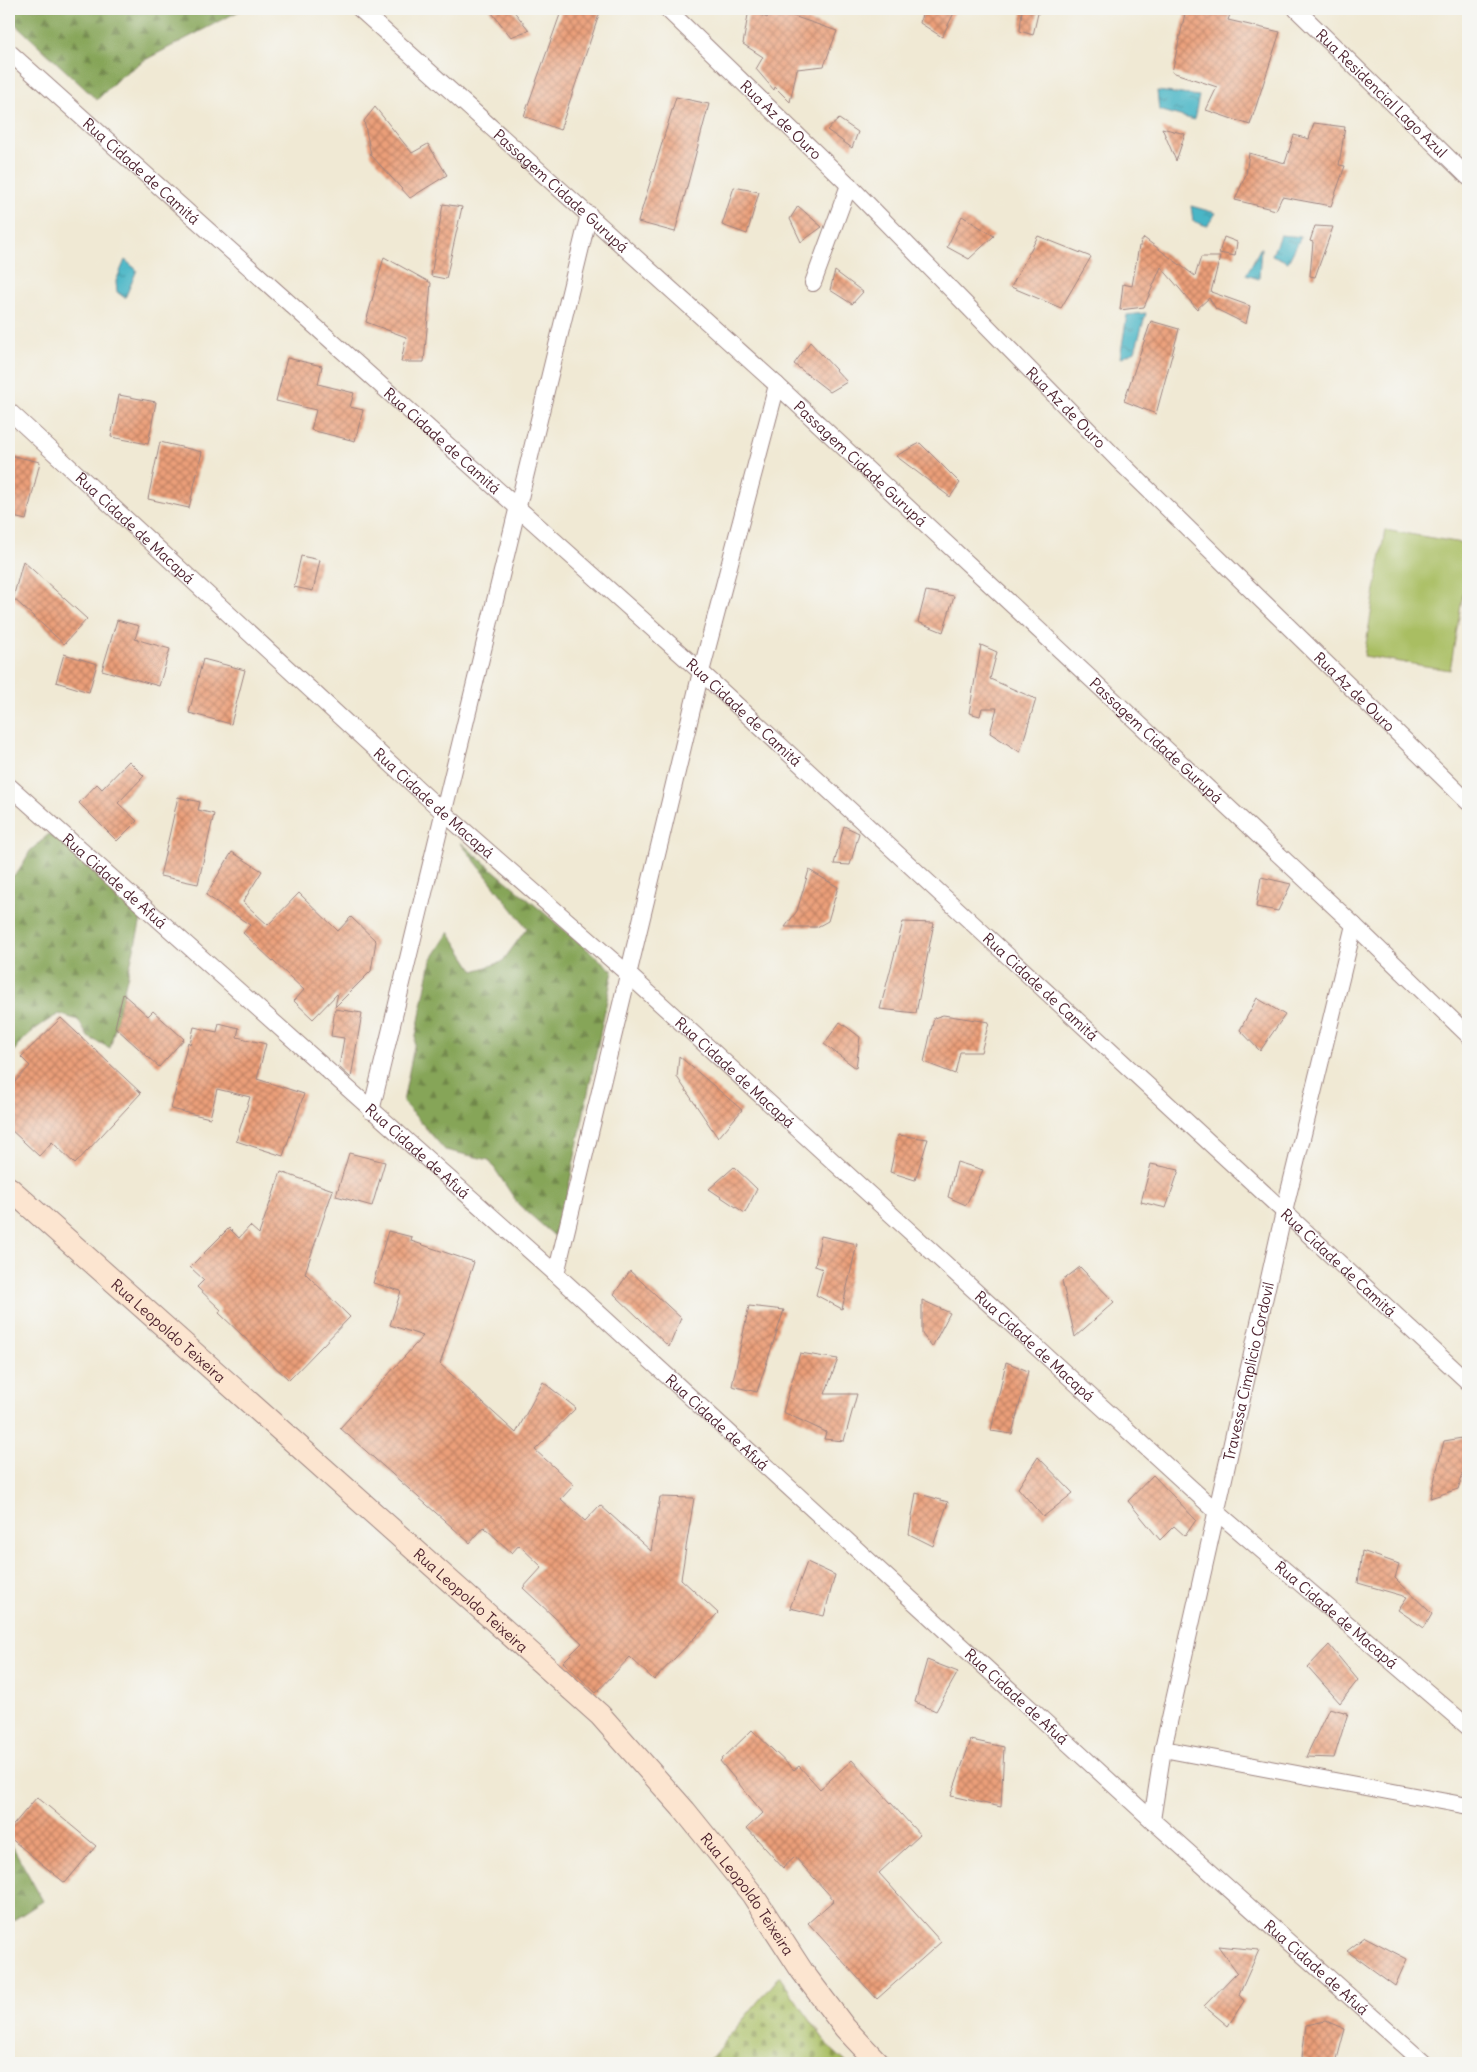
<svg xmlns="http://www.w3.org/2000/svg" width="1477" height="2072" font-family="Delius,sans-serif">
  <style>
    .forest { fill: url(#forest-firs); stroke: #686242 }
    .cemetery { fill: url(#cemetery-stones); stroke: #7a6e46 }
    .park { fill: #a9be62; stroke: #7a6e46 }
    .water { fill: url(#water-ripples); stroke: #4a6a78 }
    .building { fill: url(#building-cross-hatch) }
    .lines { fill: none; stroke-linecap: round; stroke-linejoin: round }
    .minor-casing { stroke: #9d8480; stroke-width: 18 }
    .secondary-casing { stroke: #9d8480; stroke-width: 24 }
    .minor { stroke: #fff; stroke-width: 16 }
    .secondary { stroke: #fce5d0; stroke-width: 22 }
    .labels { text-anchor: middle; dominant-baseline: central; stroke-width: 4.5; stroke-linejoin: round; paint-order: stroke }
    .street-label { font-size: 15px; fill: #4a1f2b; stroke: #f6f6f2 }
  </style>
  <defs>
    <pattern id="forest-firs" width="22" height="20" patternUnits="userSpaceOnUse" patternTransform="scale(1.25)"><rect width="22" height="20" fill="#86a558"/><path d="M5 1l3.5 6h-7zM16 11l3.5 6h-7z" fill="#708649"/></pattern>
    <pattern id="cemetery-stones" width="16" height="16" patternUnits="userSpaceOnUse" patternTransform="scale(1.25)"><rect width="16" height="16" fill="#a9be62"/><path d="M2 7V4a2 2 0 0 1 4 0v3zM10 15v-3a2 2 0 0 1 4 0v3z" fill="#8c9a51"/></pattern>
    <pattern id="water-ripples" width="26" height="14" patternUnits="userSpaceOnUse" patternTransform="scale(1.25)"><rect width="26" height="14" fill="#4ab6c6"/><path d="M2 4q2-2 4 0t4 0M15 11q2-2 4 0t4 0" fill="none" stroke="#4093a1"/></pattern>
    <pattern id="building-cross-hatch" width="8" height="8" patternUnits="userSpaceOnUse" patternTransform="scale(1.25)"><rect width="8" height="8" fill="#eb9f79"/><path d="M0 0l8 8M0 8l8-8" fill="none" stroke="#c08163"/></pattern>
  </defs>
  <rect width="100%" height="100%" fill="#f6f6f2"/>
  <filter id="ink" filterUnits="userSpaceOnUse"><feTurbulence type="fractalNoise" baseFrequency=".02" numOctaves="2"/><feDisplacementMap in="SourceGraphic" scale="10" xChannelSelector="R" yChannelSelector="G"/><feConvolveMatrix kernelMatrix="1 2 1 2 8 2 1 2 1" color-interpolation-filters="sRGB"/></filter>
  <filter id="wash" filterUnits="userSpaceOnUse"><feTurbulence type="fractalNoise" baseFrequency=".0096" numOctaves="4" result="noise"/><feDisplacementMap in="SourceGraphic" scale="20" xChannelSelector="R" yChannelSelector="G"/><feGaussianBlur stdDeviation="1.12" result="paint"/><feColorMatrix in="noise" values="0 0 0 0 0 0 0 0 0 0 0 0 0 0 0 0 0 1.4 0 .05"/><feComposite in="paint" operator="in"/></filter>
  <g filter="url(#wash)">
    <rect width="100%" height="100%" fill="#f0e9d4"/>
    <!-- forest -->
    <g class="forest">
      <path d="M9,9H243L143,61L119,78L97,100L9,18Z"/>
      <path d="M49,834L73,849L101,880L120,895L142,916L110,1048L88,1037L78,1020L59,1014C39,1025 19,1039 9,1060V879L19,871L30,851Z"/>
      <path d="M460,842L613,971L558,1239L518,1204L489,1160L445,1150L403,1102L431,960L449,932L474,971L502,962L527,928Z"/>
      <path d="M9,1840L43,1901L9,1923Z"/>
    </g>
    <!-- cemetery -->
    <path class="cemetery" d="M779,1976L830,2048L847,2063H707Z"/>
    <!-- park -->
    <path class="park" d="M1385,530L1468,544V564L1450,670L1364,656Z"/>
    <!-- water -->
    <g class="water">
      <path d="M1157,91L1199,96L1194,120L1159,110Z"/>
      <path d="M1191,206L1216,213L1207,226L1193,221Z"/>
      <path d="M1280,235L1301,237L1288,262L1272,255Z"/>
      <path d="M1261,247L1259,279L1246,275Z"/>
      <path d="M125,260L137,270L125,298L117,292L116,281Z"/>
      <path d="M1146,313L1135,351L1120,358L1127,315Z"/>
    </g>
    <g id="blocks">
      <!-- building -->
      <g class="building">
        <path d="M489,9H512L529,30L511,37Z"/>
        <path d="M562,9H601L560,130L524,116Z"/>
        <path d="M749,9L767,18L771,9H793L790,15L837,31L824,66L797,69L790,102L775,87L774,90L756,69L763,57L743,44Z"/>
        <path d="M923,9H956L942,37L920,23Z"/>
        <path d="M1022,9H1039L1033,35L1020,31Z"/>
        <path d="M1186,9H1232L1228,20L1280,32L1250,125L1206,110L1217,87L1172,72Z"/>
        <path d="M676,97L709,104L675,232L638,222Z"/>
        <path d="M375,107L412,153L428,144L447,175L410,198L371,155L364,121Z"/>
        <path d="M839,119L858,132L852,148L827,130Z"/>
        <path d="M1314,123L1345,127L1339,165L1345,166L1331,206L1282,197L1276,210L1235,200L1246,174L1249,153L1285,163L1294,135L1309,139Z"/>
        <path d="M1162,128L1185,134L1176,161Z"/>
        <path d="M734,187L759,192L747,234L722,225Z"/>
        <path d="M443,204L462,207L446,279L431,276Z"/>
        <path d="M798,206L822,227L801,242L790,219Z"/>
        <path d="M962,216L994,236L969,259L947,247Z"/>
        <path d="M1315,226L1333,227L1315,277L1310,276L1313,242L1310,241Z"/>
        <path d="M1038,236L1091,257L1061,308L1011,287Z"/>
        <path d="M1224,237L1237,242L1235,256L1219,253Z"/>
        <path d="M1144,238L1195,276L1201,257H1220L1211,292L1250,306L1246,324L1216,309L1209,298L1197,309L1161,267L1144,307L1120,310L1123,284L1132,286L1139,246H1142L1140,243Z"/>
        <path d="M384,257L431,283L424,362H401L406,337L366,322Z"/>
        <path d="M835,271L863,292L852,304L830,290Z"/>
        <path d="M1151,321L1179,329L1156,414L1124,401Z"/>
        <path d="M810,342L847,382L830,392L794,364Z"/>
        <path d="M287,358L322,366L318,384L354,393L350,407L363,410L355,441L311,430L316,410L276,401Z"/>
        <path d="M119,395L156,402L148,444L111,437Z"/>
        <path d="M160,442L202,452L189,508L148,499Z"/>
        <path d="M920,443L960,483L950,497L896,456Z"/>
        <path d="M9,455L40,462L26,520L9,516Z"/>
        <path d="M301,556L320,560L313,591L294,587Z"/>
        <path d="M23,561L87,619L64,644L13,598Z"/>
        <path d="M926,591L954,596L943,632L918,622Z"/>
        <path d="M117,620L139,626L135,639L170,649L159,686L102,670Z"/>
        <path d="M981,645L997,652L990,679L1036,699L1020,752L990,733L997,708H982L980,716L969,713Z"/>
        <path d="M64,654L97,664L89,692L56,682Z"/>
        <path d="M203,659L245,670L231,724L189,713Z"/>
        <path d="M129,761L144,776L118,803L137,821L117,841L79,803L97,784L102,789Z"/>
        <path d="M178,797L200,802L198,810L214,814L198,884L160,876Z"/>
        <path d="M844,826L859,833L850,865L834,864Z"/>
        <path d="M232,852L262,871L243,902L268,925L299,893L338,931L351,917L376,941L371,971L335,1007L338,993L313,1019L294,1001L304,990L243,933L250,925L206,895Z"/>
        <path d="M809,870L838,887L828,921L817,927H785L797,911Z"/>
        <path d="M1261,877L1291,884L1278,911L1256,907Z"/>
        <path d="M903,922L934,923L916,1013L880,1009Z"/>
        <path d="M123,994L148,1016L153,1011L184,1039L159,1067L115,1027Z"/>
        <path d="M1257,998L1285,1015L1260,1051L1240,1030Z"/>
        <path d="M335,1009L362,1013L351,1078L339,1067L344,1038L331,1036Z"/>
        <path d="M943,1015L989,1022L981,1052H960L955,1074L924,1062L934,1018Z"/>
        <path d="M61,1018L141,1093L75,1164L52,1142L39,1156L9,1128V1088L30,1066L21,1057Z"/>
        <path d="M840,1022L860,1037L856,1068L824,1044Z"/>
        <path d="M219,1023L239,1028L237,1037L266,1044L257,1079L304,1094L283,1156L236,1141L250,1097L217,1089L210,1118L171,1109L188,1042L190,1044L194,1027L217,1032Z"/>
        <path d="M679,1056L742,1110L718,1138L677,1077Z"/>
        <path d="M898,1135L928,1139L915,1180L890,1172Z"/>
        <path d="M349,1153L385,1162L372,1206L336,1196Z"/>
        <path d="M957,1162L983,1170L966,1205L948,1197Z"/>
        <path d="M1151,1164L1179,1170L1166,1208L1141,1202Z"/>
        <path d="M734,1167L757,1189L745,1213L709,1189Z"/>
        <path d="M281,1172L333,1190L305,1273L350,1317L289,1380L219,1313L221,1310L197,1287L204,1280L190,1267L229,1228L239,1238L250,1226L259,1234Z"/>
        <path d="M388,1231L412,1237L411,1241L474,1262L440,1364L516,1433L543,1382L576,1408L535,1450L574,1485L561,1499L585,1521L600,1505L651,1551L660,1497L694,1498L681,1579L718,1613L654,1680L630,1657L596,1693L563,1662L582,1643L523,1588L542,1567L519,1545L512,1553L484,1527L470,1543L340,1428L423,1336L390,1325L401,1291L373,1283Z"/>
        <path d="M821,1236L857,1244L842,1309L816,1295L823,1269L815,1266Z"/>
        <path d="M1080,1267L1114,1302L1075,1337L1062,1281Z"/>
        <path d="M630,1271L681,1318L669,1347L614,1294Z"/>
        <path d="M922,1300L950,1313L932,1347L922,1334Z"/>
        <path d="M749,1306L784,1310L757,1392L732,1386Z"/>
        <path d="M800,1353L838,1359L825,1394H857L844,1441L824,1439L826,1432L783,1412Z"/>
        <path d="M1006,1362L1028,1371L1012,1434L991,1431Z"/>
        <path d="M1468,1437V1458L1458,1489L1430,1498L1444,1441Z"/>
        <path d="M1038,1457L1073,1493L1043,1517L1018,1488Z"/>
        <path d="M1153,1475L1196,1520L1185,1536L1174,1526L1160,1540L1128,1501Z"/>
        <path d="M916,1493L948,1502L933,1546L909,1534Z"/>
        <path d="M1362,1551L1399,1564L1395,1578L1432,1614L1424,1628L1398,1610L1407,1597L1358,1583Z"/>
        <path d="M807,1562L835,1575L824,1616L790,1608Z"/>
        <path d="M1329,1645L1358,1680L1340,1703L1308,1667Z"/>
        <path d="M927,1660L958,1672L936,1711L915,1702Z"/>
        <path d="M1329,1708L1348,1713L1334,1758L1306,1757Z"/>
        <path d="M752,1730L794,1770L799,1766L820,1789L852,1760L920,1835L879,1873L941,1942L877,1999L808,1923L834,1900L795,1857L783,1868L747,1828L763,1813L720,1761Z"/>
        <path d="M971,1740L1004,1747L1001,1807L951,1796Z"/>
        <path d="M37,1797L96,1846L65,1883L9,1837V1830Z"/>
        <path d="M1365,1937L1407,1959L1395,1986L1347,1951Z"/>
        <path d="M1218,1946L1259,1950L1239,1995L1244,2001L1228,2026L1204,2006L1237,1972Z"/>
        <path d="M1326,2021L1345,2029L1336,2063H1312L1302,2057L1306,2025Z"/>
      </g>
    </g>
  </g>
  <g filter="url(#ink)">
    <use href="#blocks" fill-opacity="0" stroke="#9d8480" stroke-width="1"/>
    <g class="lines">
      <defs>
        <g id="minor">
          <path id="s1" d="M360,9L777,385L1354,925L1468,1035"/>
          <path id="s2" d="M667,9L849,185L1117,459L1468,802"/>
          <path id="s3" d="M1296,9L1468,177"/>
          <path id="s4" d="M9,52L701,672L1468,1382"/>
          <path d="M813,283L849,185"/>
          <path id="s5" d="M9,411L443,812L628,974L1217,1512L1468,1727"/>
          <path id="s6" d="M9,786L556,1274L1152,1820L1424,2063"/>
          <path d="M371,1111C443,812 518,514 589,214"/>
          <path d="M556,1274L701,672L777,385"/>
          <path d="M1163,1749L1468,1806"/>
          <path id="s7" d="M1152,1820L1163,1749L1284,1212L1354,925"/>
        </g>
        <g id="secondary">
          <path id="s8" d="M9,1188L600,1715L685,1811L752,1894L802,1971L845,2028L878,2063"/>
        </g>
      </defs>
      <!-- minor casing -->
      <use href="#minor" class="minor-casing"/>
      <!-- secondary casing -->
      <use href="#secondary" class="secondary-casing"/>
      <!-- minor -->
      <use href="#minor" class="minor"/>
      <!-- secondary -->
      <use href="#secondary" class="secondary"/>
    </g>
  </g>
  <g class="labels">
    <!-- street labels -->
    <g class="street-label">
      <text stroke="none"><textPath href="#s3" startOffset="120">Rua Residencial Lago Azul</textPath></text>
      <text stroke="none"><textPath href="#s2" startOffset="159">Rua Az de Ouro</textPath></text>
      <text stroke="none"><textPath href="#s4" startOffset="178">Rua Cidade de Camitá</textPath></text>
      <text stroke="none"><textPath href="#s1" startOffset="271">Passagem Cidade Gurupá</textPath></text>
      <text stroke="none"><textPath href="#s2" startOffset="564">Rua Az de Ouro</textPath></text>
      <text stroke="none"><textPath href="#s4" startOffset="582">Rua Cidade de Camitá</textPath></text>
      <text stroke="none"><textPath href="#s1" startOffset="676">Passagem Cidade Gurupá</textPath></text>
      <text stroke="none"><textPath href="#s5" startOffset="172">Rua Cidade de Macapá</textPath></text>
      <text stroke="none"><textPath href="#s2" startOffset="969">Rua Az de Ouro</textPath></text>
      <text stroke="none"><textPath href="#s4" startOffset="988">Rua Cidade de Camitá</textPath></text>
      <text stroke="none"><textPath href="#s1" startOffset="1081">Passagem Cidade Gurupá</textPath></text>
      <text stroke="none"><textPath href="#s5" startOffset="578">Rua Cidade de Macapá</textPath></text>
      <text stroke="none"><textPath href="#s6" startOffset="142">Rua Cidade de Afuá</textPath></text>
      <text stroke="none"><textPath href="#s4" startOffset="1392">Rua Cidade de Camitá</textPath></text>
      <text stroke="none"><textPath href="#s5" startOffset="982">Rua Cidade de Macapá</textPath></text>
      <text stroke="none"><textPath href="#s6" startOffset="548">Rua Cidade de Afuá</textPath></text>
      <text stroke="none"><textPath href="#s4" startOffset="1798">Rua Cidade de Camitá</textPath></text>
      <text stroke="none"><textPath href="#s8" startOffset="214">Rua Leopoldo Teixeira</textPath></text>
      <text stroke="none"><textPath href="#s5" startOffset="1388">Rua Cidade de Macapá</textPath></text>
      <text stroke="none"><textPath href="#s7" startOffset="459">Travessa Cimplicio Cordovil</textPath></text>
      <text stroke="none"><textPath href="#s6" startOffset="952">Rua Cidade de Afuá</textPath></text>
      <text stroke="none"><textPath href="#s8" startOffset="619">Rua Leopoldo Teixeira</textPath></text>
      <text stroke="none"><textPath href="#s5" startOffset="1792">Rua Cidade de Macapá</textPath></text>
      <text stroke="none"><textPath href="#s6" startOffset="1358">Rua Cidade de Afuá</textPath></text>
      <text stroke="none"><textPath href="#s8" startOffset="1024">Rua Leopoldo Teixeira</textPath></text>
      <text stroke="none"><textPath href="#s6" startOffset="1762">Rua Cidade de Afuá</textPath></text>
    </g>
  </g>
  <!-- margin -->
  <rect width="1477" height="2072" fill="none" stroke="#f6f6f2" stroke-width="30"/>
</svg>
